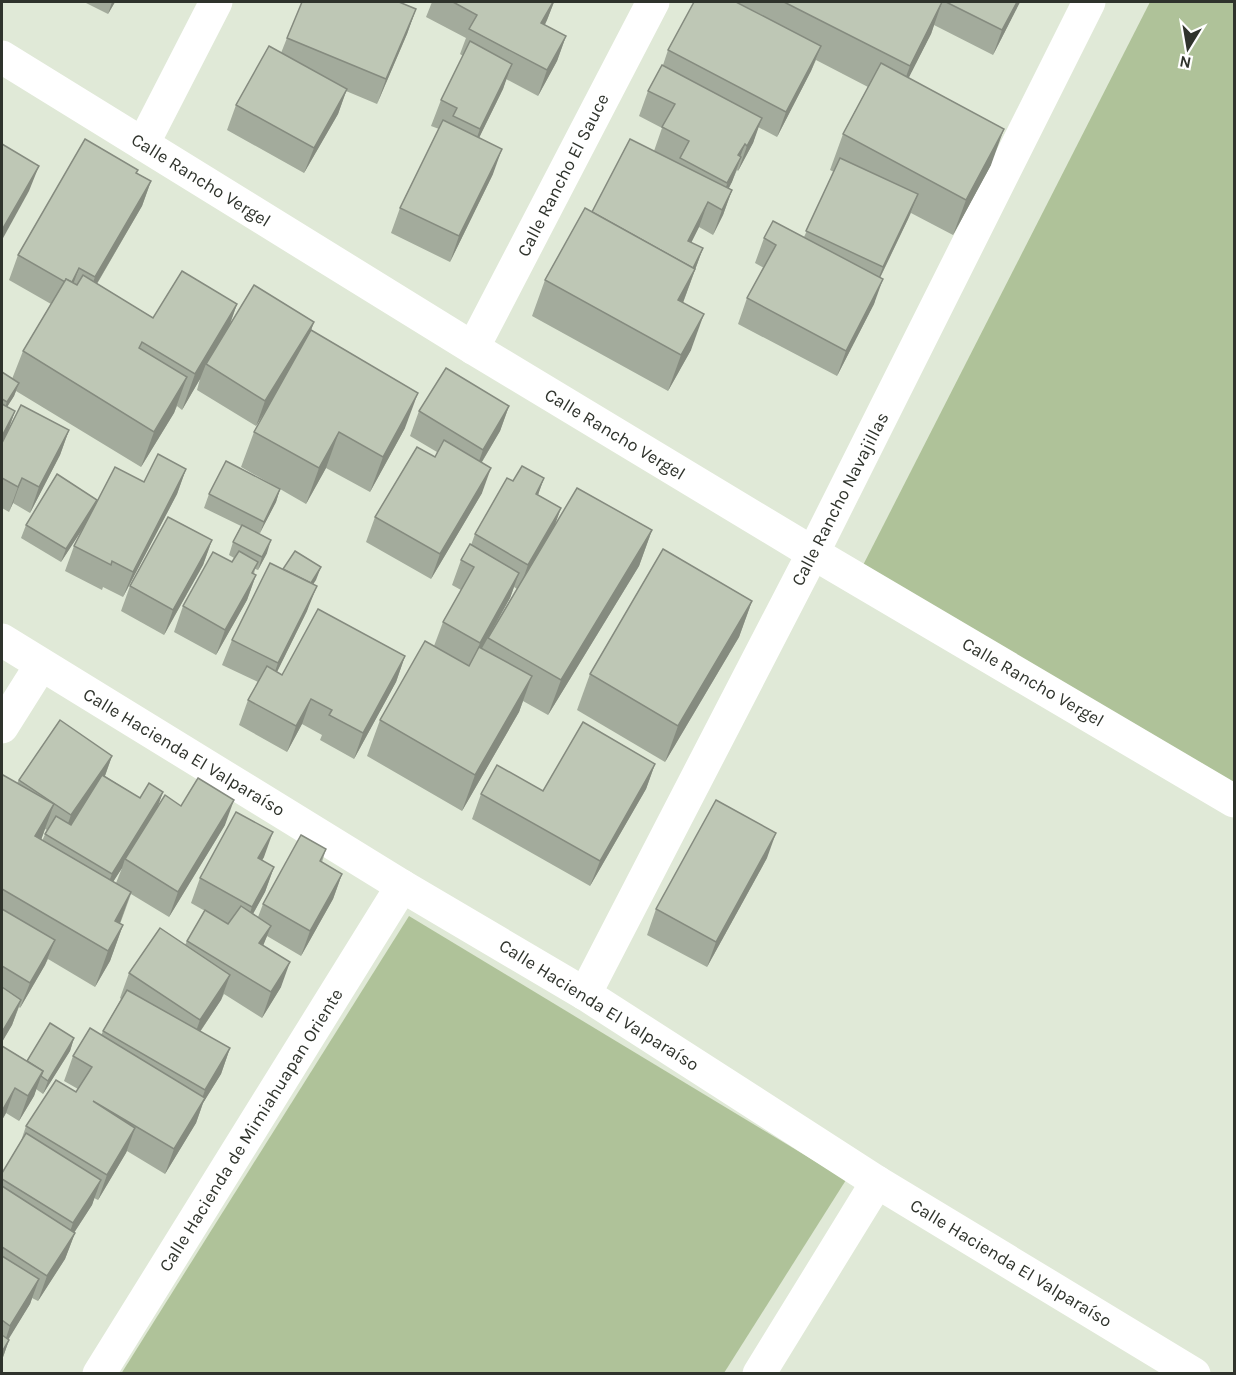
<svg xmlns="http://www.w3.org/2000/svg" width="1236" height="1375" font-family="Karla,sans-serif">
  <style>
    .green { fill: #afc299 }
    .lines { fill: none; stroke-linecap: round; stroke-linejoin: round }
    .street { stroke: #fff; stroke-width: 33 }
    .wall { fill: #a3ab9c; fill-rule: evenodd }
    .shaded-wall { fill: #858b7f }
    .building { fill: #bec7b5; stroke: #858b7f; stroke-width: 1.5 }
    .labels { text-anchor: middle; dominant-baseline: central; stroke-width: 6; stroke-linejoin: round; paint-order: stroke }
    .street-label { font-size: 18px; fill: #2f332c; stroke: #fff }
  </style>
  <rect width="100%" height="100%" fill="#e0e9d7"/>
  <!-- green -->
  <g class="green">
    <path d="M1150,2H1234V785L858,575Z"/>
    <path d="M409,916L846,1180L724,1373L121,1374Z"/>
  </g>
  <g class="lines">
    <!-- street -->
    <g class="street">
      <path d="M2,57L473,348L813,553L1234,801"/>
      <path d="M143,144L216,2"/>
      <path d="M473,348L653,2"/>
      <path d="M2,640L402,886L585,994L877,1182L1194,1374"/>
      <path d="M2,727L41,665"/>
      <path d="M585,994L813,553L1089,2"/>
      <path d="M99,1374L402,886"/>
      <path d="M759,1374L877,1182"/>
    </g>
  </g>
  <!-- wall -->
  <g class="wall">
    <path d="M84,2H115L108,14Z"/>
    <path d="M432,2H554L545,25L566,36L557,61L538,96L506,79L503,89L479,138L493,174L450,262L391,233L400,208L439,129L431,126L441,100L463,56L460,54L466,38L426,17Z"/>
    <path d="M694,2H1020L993,55L934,25L931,34L908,78L991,165L953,235L911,213L880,278L874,304L837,376L738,324L747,298L764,268L755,263L764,238L804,237L834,172L830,170L843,134L868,87L816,60L811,71L777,137L758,127L753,143L738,171L737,170L729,188L732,190L723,215L713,235L699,227L691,243L703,248L683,303L691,350L668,391L532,316L545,280L592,212L654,151L662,128L639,116L648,91L663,65L668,50Z"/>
    <path d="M416,9L407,34L377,104L346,91L338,114L304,173L227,130L236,105L281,53L287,38Z"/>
    <path d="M137,173L151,181L142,206L97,284L153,318L237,304L229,327L314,322L311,330L405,428L370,492L326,468L306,504L280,489L276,502L259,534L267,553L258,570L255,569L254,574L256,575L247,600L216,655L174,632L183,606L232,562L234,558L229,555L233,542L241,526L204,508L209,494L271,484L241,467L254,432L263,415L256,426L197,390L200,379L182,410L177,406L174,413L141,467L16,391L14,396L7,407L15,411L8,431L69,430L60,455L30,513L13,503L9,512L2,508V372L12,379L23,351L51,304L9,280L18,255Z"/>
    <path d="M509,406L500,431L482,462V493L431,579L366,542L375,517L435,457L437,452L410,436L419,411Z"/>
    <path d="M186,469L177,494L123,597L103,587L102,590L65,571L74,546L86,523L61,562L21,538L26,525L95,506L144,482Z"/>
    <path d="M544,478L538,495L561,508L554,526L652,530L639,566L548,715L523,701L519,712L462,811L367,756L380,720L434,646L443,622L461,590L452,585L461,560L471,545L475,534L513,481ZM514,587L517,589L494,626L510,598Z"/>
    <path d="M212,540L203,565L164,635L121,611L130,586Z"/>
    <path d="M321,567L313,584L307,611L277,672L282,675L405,656L396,682L354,759L320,740L322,735L302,724L287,752L239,725L248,700L258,682L222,665L232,640L283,569Z"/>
    <path d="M752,601L739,637L665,762L577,710L590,674Z"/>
    <path d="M112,756L105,776L140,798L163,792L157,807L181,806L225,825L169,917L131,894L120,924L123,925L110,961L95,987L48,959L45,965L20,1008L19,1007L12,1025L2,1042V777L17,783L19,780ZM45,829L47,830L42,841L41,840ZM122,868L116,883L113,882Z"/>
    <path d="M655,764L646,789L590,886L472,819L481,794L543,791Z"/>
    <path d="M326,849L322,862L342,874L333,899L301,956L267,936L263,945L281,987L262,1018L224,994L221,1000L200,1032L230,1048L221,1074L203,1103L196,1123L165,1174L127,1151L98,1200L94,1198L92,1205L74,1233H75L65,1259L38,1301L32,1298L30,1304L8,1339L9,1340L2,1360V1173L21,1141L26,1126L76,1092L78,1089L64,1081L73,1056L101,1035L121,999L120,998L129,973L185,945L187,941L205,911L191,903L200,878L264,857L262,860L274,867L265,892L253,914L258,917L263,904Z"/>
    <path d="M767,858L707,967L647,935L656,909Z"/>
    <path d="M74,1038L70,1051L43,1094L36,1089L34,1096L19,1121L6,1113L2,1120V1046L27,1061Z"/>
  </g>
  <!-- shaded-wall -->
  <g class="shaded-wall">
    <path d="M112,2H115L108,14Z"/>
    <path d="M553,2H554L547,20L532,48L541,23Z"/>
    <path d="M942,2L931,34L897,101L910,66Z"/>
    <path d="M1017,2H1020L993,55L1002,30Z"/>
    <path d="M416,9L407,34L377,104L386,79Z"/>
    <path d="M566,36L557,61L538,96L547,70Z"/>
    <path d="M821,46L811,71L777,137L786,112Z"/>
    <path d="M512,64L503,89L471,154L480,129Z"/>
    <path d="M347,89L338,114L304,173L314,148Z"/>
    <path d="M762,118L753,143L738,171L747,146Z"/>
    <path d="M1004,129L991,165L953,235L966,200Z"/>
    <path d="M745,144L737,165L741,157L732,182L718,208L738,155Z"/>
    <path d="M502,149L493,174L450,262L459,236Z"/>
    <path d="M39,166L29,191L2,240V230Z"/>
    <path d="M151,181L142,206L86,302L95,277Z"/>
    <path d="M732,190L723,215L713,235L722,210Z"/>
    <path d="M918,194L908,219L873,292L883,267Z"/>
    <path d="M708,202L699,227L681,263L688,241Z"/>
    <path d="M703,248L682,305L678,300Z"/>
    <path d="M79,268L70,293V285Z"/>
    <path d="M883,279L874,304L837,376L846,351Z"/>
    <path d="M237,304L224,340L206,364L200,379L182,410L195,374Z"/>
    <path d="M704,314L691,350L668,391L681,355Z"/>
    <path d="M314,322L305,347L256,426L265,401Z"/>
    <path d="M187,377L174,413L141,467L154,432Z"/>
    <path d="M19,383L14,396L2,415L7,402Z"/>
    <path d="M418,393L405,428L370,492L383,457Z"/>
    <path d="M509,406L500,431L474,475L483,450Z"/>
    <path d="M15,411L6,436L2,444V436Z"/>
    <path d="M69,430L60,455L30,513L39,487Z"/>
    <path d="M339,432L326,468L306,504L319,468Z"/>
    <path d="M491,468L482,493L431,579L440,554Z"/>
    <path d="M186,469L177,494L123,597L133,572Z"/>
    <path d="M22,478L13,503L9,512L18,487Z"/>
    <path d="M544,478L535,503L536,494Z"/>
    <path d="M280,489L276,502L259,535L264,522Z"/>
    <path d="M97,500L93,513L61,562L66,549Z"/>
    <path d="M561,508L552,533L519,590L528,565Z"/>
    <path d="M652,530L639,566L548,715L561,680Z"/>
    <path d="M212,540L203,565L164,635L173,610Z"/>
    <path d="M271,540L267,553L258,570L262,557Z"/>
    <path d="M321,567L316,580L305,597L310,584Z"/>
    <path d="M519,573L510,598L471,668L480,643Z"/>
    <path d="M256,575L247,600L216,655L225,630Z"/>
    <path d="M317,586L307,611L269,688L278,663Z"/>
    <path d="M752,601L739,637L665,762L678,726Z"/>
    <path d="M405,656L396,682L354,759L363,733Z"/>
    <path d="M532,676L519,712L462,811L475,775Z"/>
    <path d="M311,699L302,724L287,752L296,726Z"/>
    <path d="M112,756L103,781L62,840L71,815Z"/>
    <path d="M655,764L646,789L590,886L600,861Z"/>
    <path d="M163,792L154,817L125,859L122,868L102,899L112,874Z"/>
    <path d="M234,800L225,825L169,917L178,892Z"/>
    <path d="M54,804L41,840L35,836Z"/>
    <path d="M273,832L264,857L249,883L258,858Z"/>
    <path d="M776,833L767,858L707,967L716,942Z"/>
    <path d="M274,867L265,892L243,932L252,907Z"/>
    <path d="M342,874L333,899L301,956L310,931Z"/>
    <path d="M131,892L118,928L115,921Z"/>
    <path d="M123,925L110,961L95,987L108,951Z"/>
    <path d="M271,926L261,951L259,943Z"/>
    <path d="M55,940L45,965L20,1008L30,983Z"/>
    <path d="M290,962L281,987L262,1018L271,992Z"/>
    <path d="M230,975L221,1000L191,1045L200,1020Z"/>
    <path d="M21,1000L12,1025L2,1042V1032Z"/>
    <path d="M74,1038L70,1051L43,1094L48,1081Z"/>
    <path d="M230,1048L221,1074L203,1103L196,1123L165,1174L174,1149L198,1110L205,1090Z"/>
    <path d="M43,1071L34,1096L19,1121L28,1096Z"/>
    <path d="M15,1088L6,1113L2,1120V1112L3,1109Z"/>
    <path d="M135,1128L126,1153L98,1200L107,1175Z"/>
    <path d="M101,1180L92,1205L64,1248L73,1223Z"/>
    <path d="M75,1233L65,1259L38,1301L47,1276Z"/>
    <path d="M39,1279L30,1304L2,1350L10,1326Z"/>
    <path d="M9,1340L2,1360V1352Z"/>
  </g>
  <!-- building -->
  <g class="building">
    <path d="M302,2H399L416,9L386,79L287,38Z"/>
    <path d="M453,2H553L541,23L566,36L547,70L469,29L477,15Z"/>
    <path d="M694,2H736L821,46L786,112L668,50Z"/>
    <path d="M784,2H942L910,66Z"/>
    <path d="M946,2H1017L1002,30Z"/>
    <path d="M470,41L512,64L480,129L453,116L457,108L441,100Z"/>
    <path d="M269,46L347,89L314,148L236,105Z"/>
    <path d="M881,63L1004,129L966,200L843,134Z"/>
    <path d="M662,65L762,118L747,146L745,144L738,155L741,157L727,183L680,158L689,141L662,127L675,104L648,91Z"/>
    <path d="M443,120L502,149L459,236L400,208Z"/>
    <path d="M85,139L138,170L136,173L151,181L95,277L79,268L72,282L66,279L65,282L18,255Z"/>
    <path d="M630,139L732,190L722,210L708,202L688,241L703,248L693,268L592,212Z"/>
    <path d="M2,144L39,166L2,230Z"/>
    <path d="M840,158L918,194L883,267L806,231Z"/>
    <path d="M585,208L695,269L678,300L704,314L681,355L545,280Z"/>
    <path d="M773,221L883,279L846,351L747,298L776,245L764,238Z"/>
    <path d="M182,271L237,304L195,374L142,342L139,348L187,377L154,432L23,351L66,279L77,285L83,275L153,318Z"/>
    <path d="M254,285L314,322L265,401L206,364Z"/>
    <path d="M311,330L418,393L383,457L339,432L319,468L254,432Z"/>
    <path d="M446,368L509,406L483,450L419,411Z"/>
    <path d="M2,372L19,383L7,402L2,399Z"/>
    <path d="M2,404L15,411L2,436Z"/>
    <path d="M21,405L69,430L39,487L22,478L18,487L2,478V443Z"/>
    <path d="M444,440L491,468L440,554L375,517L417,447L435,457Z"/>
    <path d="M158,454L186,469L133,572L112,561L111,565L74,546L115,467L144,482Z"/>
    <path d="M226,461L280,489L264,522L209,494Z"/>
    <path d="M522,466L544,478L536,494L561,508L528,565L475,534L507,478L513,481Z"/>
    <path d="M57,474L97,500L66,549L26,525Z"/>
    <path d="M577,488L652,530L561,680L488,638Z"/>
    <path d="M168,517L212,540L173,610L130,586Z"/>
    <path d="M242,525L271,540L262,557L233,542Z"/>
    <path d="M470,544L519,573L480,643L443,622L474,567L461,560Z"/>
    <path d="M663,549L752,601L678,726L590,674Z"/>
    <path d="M239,551L258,562L252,573L256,575L225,630L183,606L213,552L232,562Z"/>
    <path d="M295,551L321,567L311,583L283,569Z"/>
    <path d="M270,563L317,586L278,663L232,640Z"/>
    <path d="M318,609L405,656L363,733L329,715L332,710L311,699L296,726L248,700L267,666L282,675Z"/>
    <path d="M425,641L469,666L479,647L532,676L475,775L380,720Z"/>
    <path d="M60,720L112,756L71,815L19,780Z"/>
    <path d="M583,722L655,764L600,861L481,794L497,765L543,791Z"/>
    <path d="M3,775L54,804L35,836L131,892L115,921L123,925L108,951L2,889V777Z"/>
    <path d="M102,775L140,798L149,783L163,792L112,874L45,834L56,816L71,825Z"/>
    <path d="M198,778L234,800L178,892L125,859L165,795L181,806Z"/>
    <path d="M716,800L776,833L716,942L656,909Z"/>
    <path d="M236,812L273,832L258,858L274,867L252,907L200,878Z"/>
    <path d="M301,835L326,849L320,861L342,874L310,931L263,904Z"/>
    <path d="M241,906L271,926L259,943L290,962L271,992L187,941L205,910L228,924Z"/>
    <path d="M2,909L55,940L30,983L2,966Z"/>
    <path d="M160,928L230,975L200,1020L129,973Z"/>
    <path d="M2,987L21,1000L2,1032Z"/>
    <path d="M127,990L230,1048L205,1090L103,1031Z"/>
    <path d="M50,1023L74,1038L48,1081L41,1076L43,1071L27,1061Z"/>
    <path d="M90,1028L205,1098L174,1149L93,1101L135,1128L107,1175L26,1126L56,1080L76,1092L92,1067L73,1056Z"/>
    <path d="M2,1046L43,1071L28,1096L15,1088L3,1109L2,1108Z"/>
    <path d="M26,1133L101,1180L73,1223L2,1179V1173Z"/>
    <path d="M2,1186L75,1233L47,1276L2,1247Z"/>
    <path d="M2,1256L39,1279L10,1326L2,1320Z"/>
    <path d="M2,1335L9,1340L2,1352Z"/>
  </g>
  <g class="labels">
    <!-- street labels -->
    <g class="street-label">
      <text transform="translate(563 175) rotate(-63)">Calle Rancho El Sauce</text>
      <text transform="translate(201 180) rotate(32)">Calle Rancho Vergel</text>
      <text transform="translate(615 434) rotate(31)">Calle Rancho Vergel</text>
      <text transform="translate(840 499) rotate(-63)">Calle Rancho Navajillas</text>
      <text transform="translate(1033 682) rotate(30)">Calle Rancho Vergel</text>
      <text transform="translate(184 752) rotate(31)">Calle Hacienda El Valparaíso</text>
      <text transform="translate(599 1005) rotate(32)">Calle Hacienda El Valparaíso</text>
      <text transform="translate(251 1130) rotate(-58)">Calle Hacienda de Mimiahuapan Oriente</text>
      <text transform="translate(1011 1263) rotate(31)">Calle Hacienda El Valparaíso</text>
    </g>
  </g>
  <!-- border -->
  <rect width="1236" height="1375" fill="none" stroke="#2f332c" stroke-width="6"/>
  <!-- north arrow -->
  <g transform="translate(1188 48) rotate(191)" stroke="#ffffff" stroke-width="4.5" paint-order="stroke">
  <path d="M0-4.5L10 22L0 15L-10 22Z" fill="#2f332c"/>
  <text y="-9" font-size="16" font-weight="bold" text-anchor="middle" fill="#2f332c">N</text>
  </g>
</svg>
